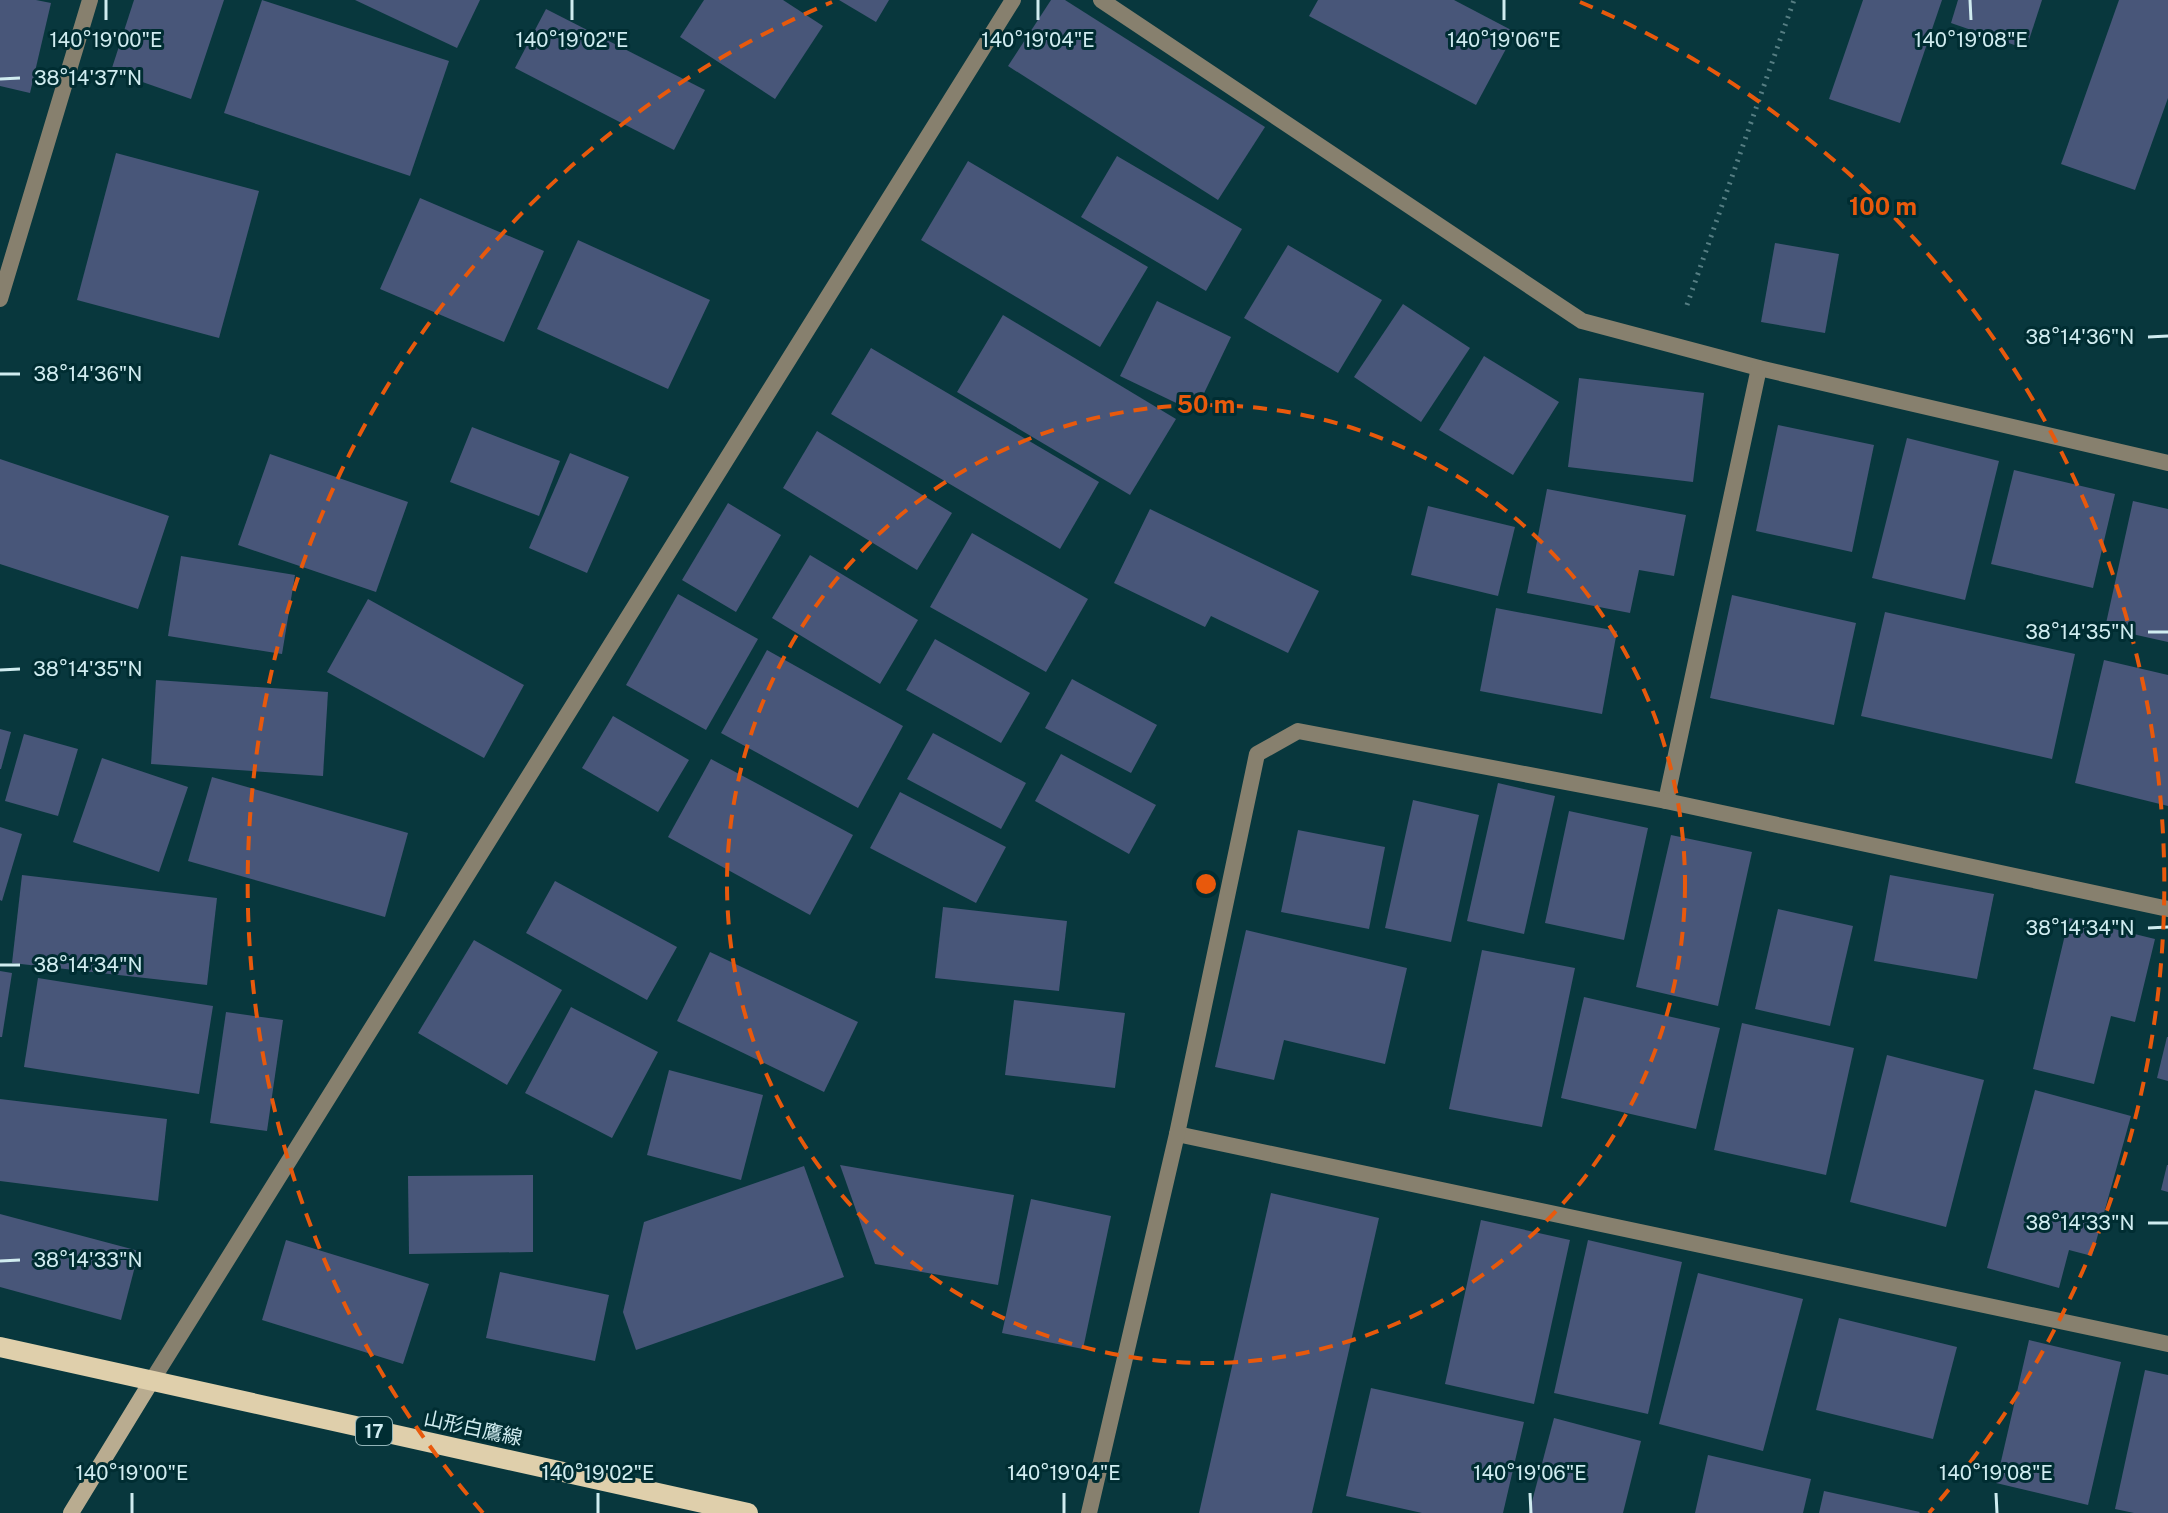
<svg xmlns="http://www.w3.org/2000/svg" width="2168" height="1513" font-family="'Public Sans','Noto Sans JP',sans-serif">
  <style>
    .building { fill: #485679 }
    .lines { fill: none; stroke-linecap: round; stroke-linejoin: round }
    .path { stroke: #567e83; stroke-width: 5; stroke-dasharray: 2 6; stroke-linecap: butt }
    .lane { stroke: #87806e; stroke-width: 16 }
    .street { stroke: #87806e; stroke-width: 16 }
    .secondary { stroke: #b9ac90; stroke-width: 16 }
    .primary { stroke: #dfcfab; stroke-width: 20 }
    .ticks { fill: none; stroke: #d0ecf0; stroke-width: 3 }
    .ring { fill: none; stroke: #e8590c; stroke-width: 4; stroke-dasharray: 14 10 }
    .labels { text-anchor: middle; dominant-baseline: central; stroke-width: 6; stroke-linejoin: round; paint-order: stroke }
    .shield { fill: #002d32; stroke: #92b3b7; stroke-width: 2 }
    .shield-label { font-size: 18px; font-weight: bold; fill: #d0ecf0 }
    .street-label { font-size: 20px; fill: #d0ecf0; stroke: #002d32 }
    .ticks-label { font-size: 20px; text-anchor: middle; fill: #d0ecf0; stroke: #002d32; stroke-width: 6; stroke-linejoin: round; paint-order: stroke }
    .centre { fill: #e8590c; stroke: #002d32; stroke-width: 4 }
    .ring-label { font-size: 24px; text-anchor: middle; font-weight: bold; fill: #e8590c; stroke: #002d32; stroke-width: 6; stroke-linejoin: round; paint-order: stroke }
  </style>
  <rect width="100%" height="100%" fill="#08373d"/>
  <!-- building -->
  <g class="building">
    <path d="M0,0H36L51,3L30,93L0,86Z"/>
    <path d="M134,0H224L191,99L111,71Z"/>
    <path d="M262,0L449,61L410,176L224,113Z"/>
    <path d="M355,0H480L457,48Z"/>
    <path d="M704,0H783L823,26L775,99L680,37Z"/>
    <path d="M839,0H889L876,22Z"/>
    <path d="M1051,0H1065L1265,127L1218,200L1008,66Z"/>
    <path d="M1318,0H1454L1515,32L1476,105L1309,16Z"/>
    <path d="M1863,0H1942L1900,123L1829,99Z"/>
    <path d="M1958,0H2042L2026,49L1951,23Z"/>
    <path d="M2119,0H2168V98L2135,190L2061,164Z"/>
    <path d="M546,9L705,90L674,150L515,68Z"/>
    <path d="M116,153L259,191L219,338L77,300Z"/>
    <path d="M1117,156L1242,229L1206,291L1081,217Z"/>
    <path d="M968,161L1148,267L1100,347L921,240Z"/>
    <path d="M420,198L544,251L504,342L380,289Z"/>
    <path d="M578,240L710,300L668,389L537,329Z"/>
    <path d="M1775,243L1839,254L1825,333L1761,322Z"/>
    <path d="M1288,245L1382,300L1338,373L1244,318Z"/>
    <path d="M1157,301L1231,337L1195,412L1120,376Z"/>
    <path d="M1403,304L1470,348L1421,422L1354,377Z"/>
    <path d="M1003,315L1176,419L1130,495L957,392Z"/>
    <path d="M871,348L1099,482L1060,549L831,414Z"/>
    <path d="M1484,356L1559,402L1513,475L1439,430Z"/>
    <path d="M1579,378L1704,393L1693,482L1568,467Z"/>
    <path d="M1778,425L1874,445L1852,552L1756,531Z"/>
    <path d="M472,427L560,461L539,516L450,482Z"/>
    <path d="M817,431L952,513L917,570L783,488Z"/>
    <path d="M1907,438L1999,461L1965,600L1872,578Z"/>
    <path d="M570,453L629,477L587,573L529,548Z"/>
    <path d="M270,454L408,502L376,592L238,545Z"/>
    <path d="M0,459L169,516L138,609L0,564Z"/>
    <path d="M2014,470L2115,494L2093,588L1991,564Z"/>
    <path d="M1547,489L1686,515L1674,576L1639,570L1630,613L1527,593Z"/>
    <path d="M2133,501L2168,509V642L2105,628Z"/>
    <path d="M728,503L781,535L736,612L682,580Z"/>
    <path d="M1428,506L1515,527L1498,596L1411,575Z"/>
    <path d="M1150,509L1319,591L1288,653L1211,616L1205,627L1114,583Z"/>
    <path d="M972,533L1088,599L1046,672L930,607Z"/>
    <path d="M810,555L918,620L880,684L772,618Z"/>
    <path d="M181,556L295,575L282,654L168,636Z"/>
    <path d="M678,594L758,639L706,730L626,685Z"/>
    <path d="M1732,595L1856,623L1834,725L1710,698Z"/>
    <path d="M368,599L524,685L484,758L327,672Z"/>
    <path d="M1496,608L1617,631L1602,714L1480,691Z"/>
    <path d="M1885,612L2075,654L2052,759L1861,716Z"/>
    <path d="M935,639L1030,693L1001,743L906,690Z"/>
    <path d="M767,650L903,726L858,808L721,733Z"/>
    <path d="M2104,660L2168,675V806L2075,783Z"/>
    <path d="M1072,679L1157,725L1131,773L1045,728Z"/>
    <path d="M156,680L328,692L323,776L151,764Z"/>
    <path d="M613,716L689,760L658,812L582,768Z"/>
    <path d="M0,729L11,732L1,769H0Z"/>
    <path d="M933,733L1026,783L1001,829L907,779Z"/>
    <path d="M24,734L78,749L58,816L5,801Z"/>
    <path d="M1061,754L1156,805L1129,854L1035,801Z"/>
    <path d="M102,758L188,787L159,872L73,842Z"/>
    <path d="M711,759L853,835L810,915L668,837Z"/>
    <path d="M212,777L408,833L385,917L188,861Z"/>
    <path d="M1498,783L1555,796L1524,934L1467,921Z"/>
    <path d="M900,792L1006,847L976,903L870,848Z"/>
    <path d="M1413,800L1479,815L1451,942L1385,928Z"/>
    <path d="M1569,811L1648,828L1624,940L1545,923Z"/>
    <path d="M0,827L22,834L2,901L0,900Z"/>
    <path d="M1298,830L1385,847L1369,929L1281,912Z"/>
    <path d="M1671,835L1752,852L1718,1006L1636,987Z"/>
    <path d="M22,875L217,898L207,985L12,963Z"/>
    <path d="M1890,875L1994,894L1977,979L1874,961Z"/>
    <path d="M555,881L677,947L647,1000L526,933Z"/>
    <path d="M943,907L1067,921L1059,991L935,978Z"/>
    <path d="M1778,909L1853,926L1830,1026L1755,1009Z"/>
    <path d="M2069,918L2155,939L2135,1022L2111,1016L2094,1084L2033,1069Z"/>
    <path d="M1246,930L1407,968L1385,1064L1284,1040L1274,1080L1215,1067Z"/>
    <path d="M474,940L562,990L507,1085L418,1033Z"/>
    <path d="M1482,950L1575,968L1542,1127L1449,1109Z"/>
    <path d="M710,952L858,1022L824,1092L677,1021Z"/>
    <path d="M0,971L12,973L2,1037H0Z"/>
    <path d="M38,978L213,1006L199,1094L24,1067Z"/>
    <path d="M1584,997L1720,1028L1696,1129L1561,1098Z"/>
    <path d="M1014,1000L1125,1013L1115,1088L1005,1075Z"/>
    <path d="M571,1007L658,1052L612,1138L525,1093Z"/>
    <path d="M226,1012L283,1020L267,1131L210,1123Z"/>
    <path d="M1742,1023L1854,1048L1826,1175L1714,1150Z"/>
    <path d="M2167,1037H2168V1081L2157,1078Z"/>
    <path d="M1887,1055L1984,1080L1946,1227L1850,1202Z"/>
    <path d="M669,1070L763,1095L741,1180L647,1155Z"/>
    <path d="M2035,1090L2131,1116L2092,1256L2069,1250L2059,1288L1987,1268Z"/>
    <path d="M0,1099L167,1119L158,1201L0,1181Z"/>
    <path d="M840,1165L1014,1195L998,1285L875,1264Z"/>
    <path d="M2167,1165H2168V1192L2161,1190Z"/>
    <path d="M804,1166L844,1277L636,1350L623,1312L644,1222Z"/>
    <path d="M533,1175V1252L409,1254L408,1176Z"/>
    <path d="M1271,1193L1379,1218L1312,1513H1199Z"/>
    <path d="M1031,1199L1111,1216L1083,1349L1002,1333Z"/>
    <path d="M0,1214L139,1251L121,1320L0,1287Z"/>
    <path d="M1481,1220L1570,1240L1534,1404L1445,1384Z"/>
    <path d="M286,1240L429,1284L403,1364L262,1320Z"/>
    <path d="M1588,1240L1682,1262L1648,1414L1554,1393Z"/>
    <path d="M500,1272L609,1295L595,1361L486,1338Z"/>
    <path d="M1698,1273L1803,1299L1763,1451L1659,1424Z"/>
    <path d="M1839,1318L1957,1347L1933,1439L1816,1410Z"/>
    <path d="M2029,1340L2121,1362L2088,1505L1996,1483Z"/>
    <path d="M2145,1370L2168,1375V1513H2134L2115,1509Z"/>
    <path d="M1371,1388L1524,1422L1503,1513H1422L1346,1496Z"/>
    <path d="M1554,1418L1641,1441L1623,1513H1529Z"/>
    <path d="M1708,1455L1811,1479L1803,1513H1695Z"/>
    <path d="M1824,1491L1920,1512L1919,1513H1819Z"/>
  </g>
  <g class="lines">
    <!-- path -->
    <path class="path" d="M1687,305L1794,0"/>
    <!-- lane -->
    <g class="lane">
      <path d="M1101,0L1582,321L1759,368L2168,463"/>
      <path d="M0,299L90,0"/>
      <path d="M1666,801L1759,368"/>
      <path d="M1177,1134L2168,1344"/>
      <path d="M1089,1513L1177,1134L1257,754L1298,731L1666,801L2168,909"/>
    </g>
    <!-- street -->
    <path class="street" d="M151,1382L1013,0"/>
    <!-- secondary -->
    <path class="secondary" d="M71,1513L151,1382"/>
    <!-- primary -->
    <path class="primary" d="M0,1347L748,1513"/>
  </g>
  <!-- ticks -->
  <path class="ticks" d="M106,0V20M572,0V20M1038,0V20M1504,0V20M1970,0L1971,20M0,79L20,78M2148,337L2168,336M0,374H20M2148,632H2168M0,670L20,669M2148,928L2168,927M0,965H20M2148,1223H2168M0,1261L20,1260M132,1493V1513M598,1493V1513M1064,1493V1513M1530,1493L1531,1513M1996,1493L1997,1513"/>
  <!-- distance rings -->
  <g class="ring">
    <circle cx="1206" cy="884" r="479"/>
    <path d="M483 1513A958 958 0 0 1 832 2M1580 2A958 958 0 0 1 1929 1513"/>
  </g>
  <g class="labels">
    <!-- shield labels -->
    <rect class="shield" x="356" y="1417" width="36" height="28" rx="6"/>
    <g class="shield-label">
      <text x="374" y="1431">17</text>
    </g>
    <!-- street labels -->
    <g class="street-label">
      <text transform="translate(473 1428) rotate(12)">山形白鷹線</text>
    </g>
  </g>
  <g class="ticks-label">
    <text x="1504" y="47">140°19'06"E</text>
    <text x="106" y="47">140°19'00"E</text>
    <text x="572" y="47">140°19'02"E</text>
    <text x="1038" y="47">140°19'04"E</text>
    <text x="1971" y="47">140°19'08"E</text>
    <text x="88" y="85">38°14'37"N</text>
    <text x="2080" y="344">38°14'36"N</text>
    <text x="88" y="381">38°14'36"N</text>
    <text x="2080" y="639">38°14'35"N</text>
    <text x="88" y="676">38°14'35"N</text>
    <text x="2080" y="935">38°14'34"N</text>
    <text x="88" y="972">38°14'34"N</text>
    <text x="2080" y="1230">38°14'33"N</text>
    <text x="88" y="1267">38°14'33"N</text>
    <text x="132" y="1480">140°19'00"E</text>
    <text x="598" y="1480">140°19'02"E</text>
    <text x="1064" y="1480">140°19'04"E</text>
    <text x="1530" y="1480">140°19'06"E</text>
    <text x="1996" y="1480">140°19'08"E</text>
  </g>
  <circle cx="1206" cy="884" r="12" class="centre"/>
  <g class="ring-label">
    <text x="1883" y="215">100 m</text>
    <text x="1206" y="413">50 m</text>
  </g>
</svg>
